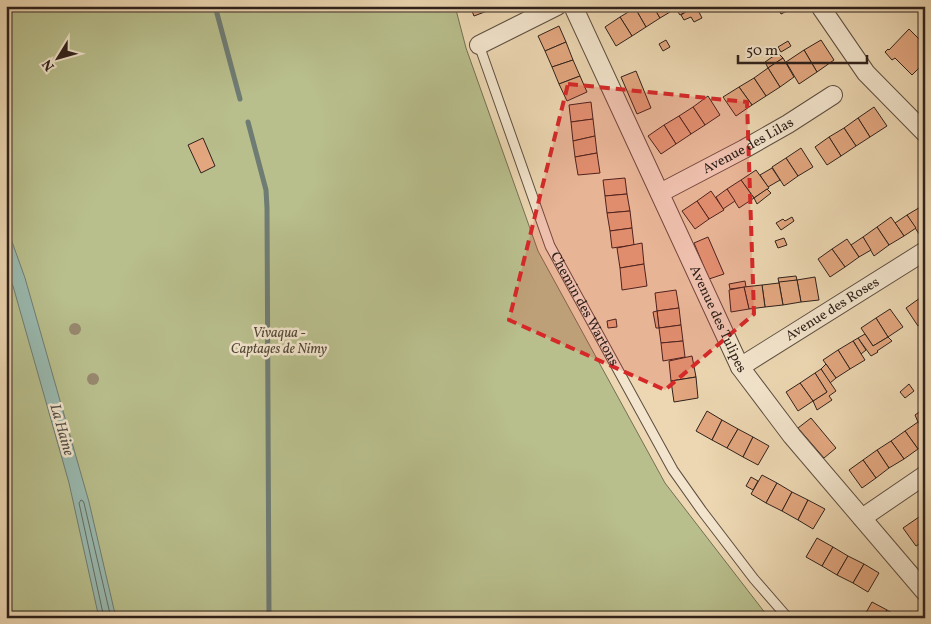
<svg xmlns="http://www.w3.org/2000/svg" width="931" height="624" font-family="Vollkorn,serif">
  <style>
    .green { fill: #b8be8c; stroke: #747054 }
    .water { fill: #99b9af; stroke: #6f7c74 }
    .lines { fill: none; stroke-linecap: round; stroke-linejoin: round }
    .shore { stroke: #646d65; stroke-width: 1 }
    .stream { stroke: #6f7c74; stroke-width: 5 }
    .building { fill: #e3a780; stroke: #2f211b }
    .service-casing { stroke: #5e4e41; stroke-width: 11 }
    .minor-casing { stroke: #5e4e41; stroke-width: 20 }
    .service { stroke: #f3e5cd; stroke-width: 9 }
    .minor { stroke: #f3e5cd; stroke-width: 18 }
    .tree { fill: #97886e }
    .marked { fill: #d62828; fill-opacity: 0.2; stroke: #d62828; stroke-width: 4; stroke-dasharray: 10 6; stroke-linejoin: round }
    .labels { text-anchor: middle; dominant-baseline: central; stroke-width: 5; stroke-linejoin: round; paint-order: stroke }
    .street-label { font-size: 14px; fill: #2f211b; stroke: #f3e5cd }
    .park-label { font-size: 14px; font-style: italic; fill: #514837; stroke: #f3e5cd }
    .water-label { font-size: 15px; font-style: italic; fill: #4f4f47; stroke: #f3e5cd }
  </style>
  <rect width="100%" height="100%" fill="#ecd7b2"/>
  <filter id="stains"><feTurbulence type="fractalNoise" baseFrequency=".004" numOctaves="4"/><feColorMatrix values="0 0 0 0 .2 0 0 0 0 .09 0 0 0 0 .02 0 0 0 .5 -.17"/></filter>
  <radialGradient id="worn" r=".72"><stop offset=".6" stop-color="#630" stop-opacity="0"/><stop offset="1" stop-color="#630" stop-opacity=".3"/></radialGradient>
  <!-- green -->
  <path class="green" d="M6,6H455L466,48L538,251L665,483L769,618H6Z"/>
  <!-- water -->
  <path class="water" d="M6,225L25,278L89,502L116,618H99L69,483L13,286L6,268Z"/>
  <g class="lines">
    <!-- shore -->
    <path class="shore" d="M104,618L79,503L81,500L83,501L84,503L111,618"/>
    <!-- stream -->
    <g class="stream">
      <path d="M215,6L240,99"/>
      <path d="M248,122L266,190L267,208L269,618"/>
    </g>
  </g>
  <!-- building -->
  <g class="building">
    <path d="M470,6H494L495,8L474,16Z"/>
    <path d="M637,6H653L660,18L646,27L635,8Z"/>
    <path d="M653,6H674L675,9L660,18Z"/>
    <path d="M674,6H695L680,15Z"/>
    <path d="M695,6H699L701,10L699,12L702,18L694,22L691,17L684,20L681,15Z"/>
    <path d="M777,6H795V7L781,14Z"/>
    <path d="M635,8L646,27L632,36L620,17Z"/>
    <path d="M620,17L632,36L616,46L605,27Z"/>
    <path d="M559,26L566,42L545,51L538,36Z"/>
    <path d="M909,29L925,45V62L912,75L895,58L892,60L885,52L888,49L889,50Z"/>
    <path d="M666,40L670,47L663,51L659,44Z"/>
    <path d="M821,40L834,60L817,72L804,50Z"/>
    <path d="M788,41L791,46L781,52L778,47Z"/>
    <path d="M566,42L573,60L552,67L545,51Z"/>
    <path d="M804,50L817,72L799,84L786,62Z"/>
    <path d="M778,53L783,58L768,68L765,62Z"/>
    <path d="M783,58L794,77L780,87L768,68Z"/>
    <path d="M573,60L580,76L559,84L552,67Z"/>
    <path d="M768,68L780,87L766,96L754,78Z"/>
    <path d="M636,71L651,108L637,114L621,77Z"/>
    <path d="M580,76L587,92L567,101L559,84Z"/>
    <path d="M754,78L766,96L752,105L739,87Z"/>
    <path d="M739,87L752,105L736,116L723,97Z"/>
    <path d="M708,96L720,115L705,125L693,107Z"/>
    <path d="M591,102L593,119L571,122L569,105Z"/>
    <path d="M693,107L705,125L691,134L679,116Z"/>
    <path d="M874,107L887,126L870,137L858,118Z"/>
    <path d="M679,116L691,134L676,144L664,125Z"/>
    <path d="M858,118L870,137L856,146L844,128Z"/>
    <path d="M593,119L595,136L573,141L571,122Z"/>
    <path d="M664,125L676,144L661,154L648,136Z"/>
    <path d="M844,128L856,146L841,156L829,137Z"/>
    <path d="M595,136L597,153L575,157L573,141Z"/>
    <path d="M829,137L841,156L827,165L815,147Z"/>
    <path d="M203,138L215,166L201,173L188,145Z"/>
    <path d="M801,148L813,167L798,176L786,158Z"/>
    <path d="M597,153L600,173L578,175L575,157Z"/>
    <path d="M786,158L798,176L784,186L772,167Z"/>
    <path d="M772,168L780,180L768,187L760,175Z"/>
    <path d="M756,170L769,188L754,198L741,180Z"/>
    <path d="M625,178L627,194L605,196L603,180Z"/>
    <path d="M741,180L754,198L739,208L727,189Z"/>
    <path d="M727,189L735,201L723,209L716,197Z"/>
    <path d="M767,189L771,193L757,204L754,198Z"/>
    <path d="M711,191L724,210L709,219L697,201Z"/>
    <path d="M627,194L630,211L607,213L605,196Z"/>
    <path d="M697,201L709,219L695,229L682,211Z"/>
    <path d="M922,206L925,211V230L919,234L907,215Z"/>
    <path d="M630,211L632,228L610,231L607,213Z"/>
    <path d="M907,215L916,228L904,236L895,223Z"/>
    <path d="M792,217L794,221L781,230L776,223L783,219L785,221Z"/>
    <path d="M891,217L904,236L889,245L877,227Z"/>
    <path d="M877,227L889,245L874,256L863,237Z"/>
    <path d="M632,228L634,245L612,248L610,231Z"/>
    <path d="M708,237L724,274L709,279L694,243Z"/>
    <path d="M863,237L871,250L859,257L851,245Z"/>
    <path d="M784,238L787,245L778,248L775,241Z"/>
    <path d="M847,239L859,257L845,267L832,249Z"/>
    <path d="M642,243L644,264L620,268L617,248Z"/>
    <path d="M832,249L845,267L830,277L818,259Z"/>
    <path d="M644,264L647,286L622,290L620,268Z"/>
    <path d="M796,276L797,280L779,283L778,278Z"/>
    <path d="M815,277L819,300L801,302L797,280Z"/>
    <path d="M797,280L801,302L783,305L779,282Z"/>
    <path d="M745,281L746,287L730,289L729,284Z"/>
    <path d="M779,283L783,305L765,307L762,285Z"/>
    <path d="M762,285L765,307L749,309L744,287Z"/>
    <path d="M744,287L749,309L731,312L729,290Z"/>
    <path d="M676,290L679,308L657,311L655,293Z"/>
    <path d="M920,298L925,305V322L918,326L906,308Z"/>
    <path d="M679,308L681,325L659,328L657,311Z"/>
    <path d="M890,309L903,327L888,337L876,318Z"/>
    <path d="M657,311L659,328H656L653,312Z"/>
    <path d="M876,318L888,337L873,346L861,328Z"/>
    <path d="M616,319L617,327L608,328L607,321Z"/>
    <path d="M681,325L683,341L661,343L659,328Z"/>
    <path d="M865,334L873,346L888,337L892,341L877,351L878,352L871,356L858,338Z"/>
    <path d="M858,338L866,350L861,354L854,342L853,341Z"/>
    <path d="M683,341L685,357L663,361L661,343Z"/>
    <path d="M853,341L865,360L850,369L838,350Z"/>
    <path d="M838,350L850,369L836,378L823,360Z"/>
    <path d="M692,356L696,377L671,381L669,361Z"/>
    <path d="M826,364L836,378L830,383L821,369Z"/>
    <path d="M821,369L836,391L829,396L832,400L817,410L813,401L827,392L815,373Z"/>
    <path d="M815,373L827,392L813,401L800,383Z"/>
    <path d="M696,377L698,398L674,402L671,381Z"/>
    <path d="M800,383L813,401L798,411L786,392Z"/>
    <path d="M909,384L914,391L905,398L900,392Z"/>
    <path d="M925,408V418L918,422L915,415Z"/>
    <path d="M707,411L722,420L712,440L696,431Z"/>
    <path d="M811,418L836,448L824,458L798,428Z"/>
    <path d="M722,420L738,429L727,448L712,440Z"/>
    <path d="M918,422L925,432V444L918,449L905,431Z"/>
    <path d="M738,429L753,437L743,457L727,448Z"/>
    <path d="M905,431L918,449L904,459L891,441Z"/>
    <path d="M753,437L769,446L758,465L743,457Z"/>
    <path d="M891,441L904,459L889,468L877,450Z"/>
    <path d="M877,450L889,468L876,478L863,460Z"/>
    <path d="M863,460L876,478L862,488L849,470Z"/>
    <path d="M762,475L777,483L766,503L751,494Z"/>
    <path d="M751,477L758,481L753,490L746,486Z"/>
    <path d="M777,483L792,492L782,511L766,503Z"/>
    <path d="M792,492L808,500L798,520L782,511Z"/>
    <path d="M808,500L825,509L813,529L798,520Z"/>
    <path d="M919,517L925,525V540L916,546L903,528Z"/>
    <path d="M817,538L833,547L822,566L806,557Z"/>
    <path d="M833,547L848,556L837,575L822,566Z"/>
    <path d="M848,556L864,564L853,583L837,575Z"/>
    <path d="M864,564L879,573L868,592L853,583Z"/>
    <path d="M872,602L887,610L883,618H863Z"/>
    <path d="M887,610L901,618H883Z"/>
  </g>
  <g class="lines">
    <defs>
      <g id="service">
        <path id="s1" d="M479,45L550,246L673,470L702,511L754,579L788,618"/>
      </g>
      <g id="minor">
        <path id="s2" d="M573,6L740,367L792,436L925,592"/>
        <path d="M820,6L866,73L925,133"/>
        <path d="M479,45L557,6"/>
        <path id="s3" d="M660,193L744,149L788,124L833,95"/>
        <path id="s4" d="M740,367L925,251"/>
        <path d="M862,518L925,475"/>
      </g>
    </defs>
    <!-- service casing -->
    <use href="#service" class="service-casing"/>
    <!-- minor casing -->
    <use href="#minor" class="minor-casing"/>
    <!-- service -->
    <use href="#service" class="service"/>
    <!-- minor -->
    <use href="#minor" class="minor"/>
  </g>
  <!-- trees -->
  <g class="tree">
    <circle cx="75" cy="329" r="6"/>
    <circle cx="93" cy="379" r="6"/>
  </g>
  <!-- marked area -->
  <path class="marked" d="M568,84L747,102L754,314L665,390L509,320Z"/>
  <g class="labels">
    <!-- street labels -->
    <g class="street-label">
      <text stroke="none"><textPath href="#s3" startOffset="100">Avenue des Lilas</textPath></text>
      <text stroke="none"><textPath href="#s1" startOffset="285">Chemin des Wartons</textPath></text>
      <text stroke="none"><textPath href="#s4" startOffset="109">Avenue des Roses</textPath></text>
      <text stroke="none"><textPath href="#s2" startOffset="345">Avenue des Tulipes</textPath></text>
    </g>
    <!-- park labels -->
    <g class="park-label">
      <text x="279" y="333">Vivaqua -<tspan x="279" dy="16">Captages de Nimy</tspan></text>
    </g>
    <!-- water labels -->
    <g class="water-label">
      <text transform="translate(61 430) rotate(74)">La Haine</text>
    </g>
  </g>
  <!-- margin -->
  <rect width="931" height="624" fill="none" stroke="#ecd7b2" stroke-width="25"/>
  <rect x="8" y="8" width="916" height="609" fill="none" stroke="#2f211b" stroke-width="2.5"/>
  <rect x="12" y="12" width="906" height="599" fill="none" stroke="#2f211b"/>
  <!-- north arrow -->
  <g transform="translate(58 58) rotate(233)" stroke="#f3e5cd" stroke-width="4" paint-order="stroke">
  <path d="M0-4L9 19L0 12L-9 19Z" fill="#2f211b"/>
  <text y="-8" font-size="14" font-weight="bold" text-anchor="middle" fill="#2f211b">N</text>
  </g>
  <!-- scale -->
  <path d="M738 55v8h129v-8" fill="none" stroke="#2f211b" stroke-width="2.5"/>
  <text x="746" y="55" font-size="15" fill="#2f211b" stroke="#f3e5cd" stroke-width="4" paint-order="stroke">50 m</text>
  <rect width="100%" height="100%" filter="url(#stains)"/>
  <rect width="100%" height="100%" fill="url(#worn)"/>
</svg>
